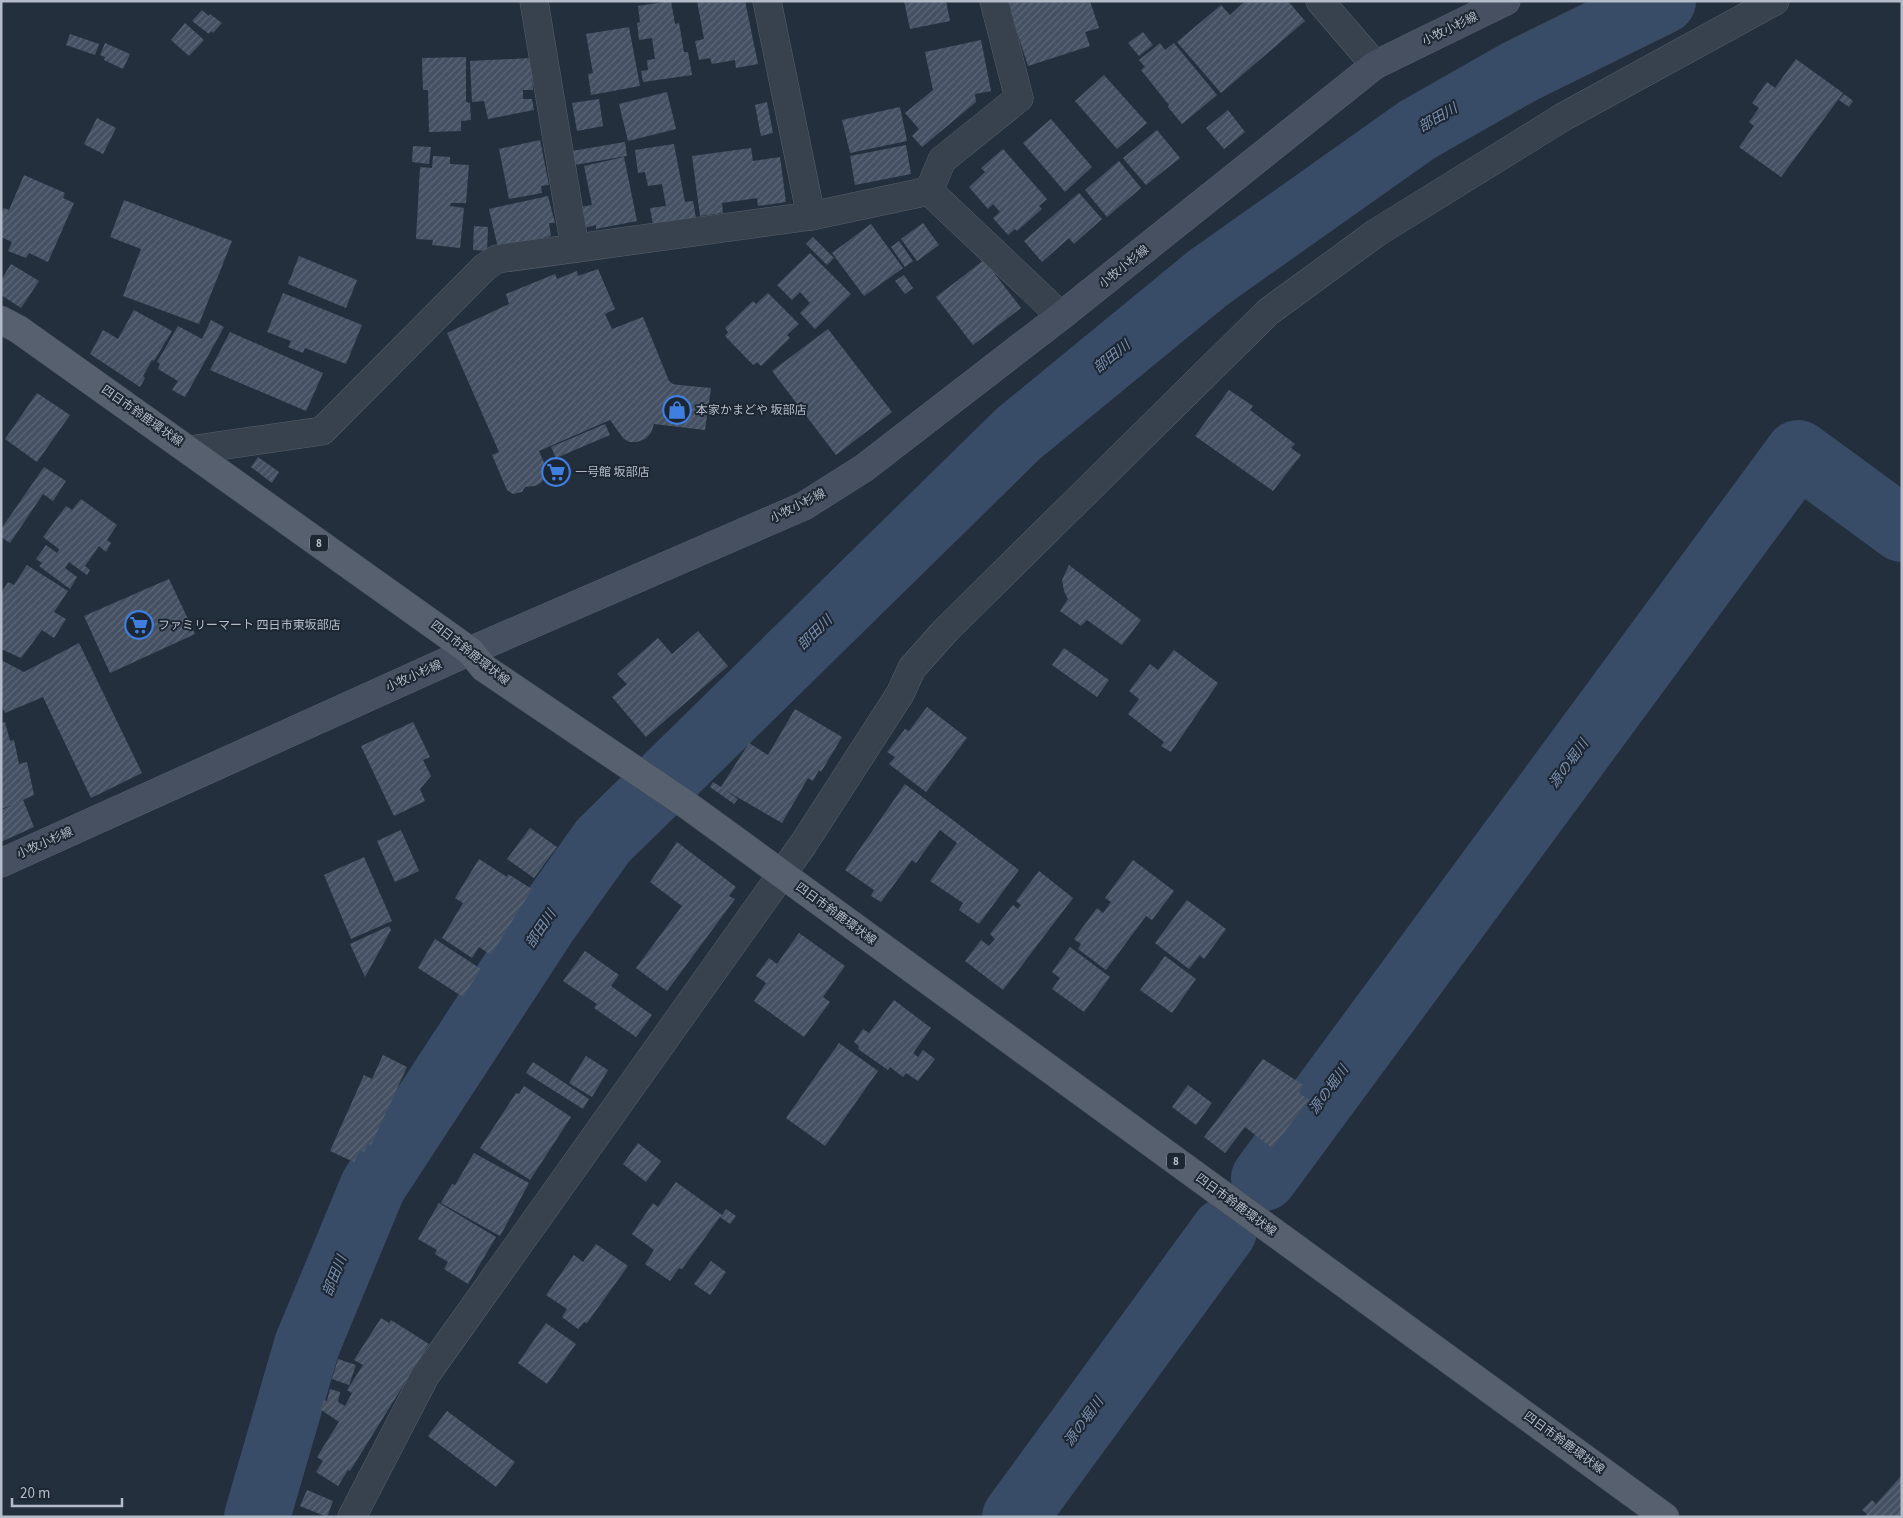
<svg xmlns="http://www.w3.org/2000/svg" width="1903" height="1518" font-family="'Source Sans 3','Noto Sans JP',sans-serif">
  <style>
    .lines { fill: none; stroke-linecap: round; stroke-linejoin: round }
    .river { stroke: #394c67; stroke-width: 66 }
    .building { fill: url(#building-hatch) }
    .street-casing { stroke: #565f6c; stroke-width: 29 }
    .secondary-casing { stroke: #565f6c; stroke-width: 29 }
    .primary-casing { stroke: #414a57; stroke-width: 29 }
    .street { stroke: #38414e; stroke-width: 28 }
    .secondary { stroke: #465061; stroke-width: 28 }
    .primary { stroke: #56606e; stroke-width: 28 }
    .labels { text-anchor: middle; dominant-baseline: central; stroke-width: 4; stroke-linejoin: round; paint-order: stroke }
    .shield { fill: #1d2633; stroke: #878f9c; stroke-width: 1 }
    .shield-label { font-size: 11px; font-weight: bold; fill: #b4bcc9 }
    .street-label { font-size: 12px; fill: #b4bcc9; stroke: #1d2633 }
    .poi-label { font-size: 12px; fill: #b4bcc9; stroke: #1d2633; text-anchor: start }
    .water-label { font-size: 14px; font-style: italic; fill: #7c92b1; stroke: #1d2633 }
  </style>
  <defs>
    <pattern id="building-hatch" width="6" height="6" patternUnits="userSpaceOnUse" patternTransform="scale(1.25)"><rect width="6" height="6" fill="#455162"/><path d="M-1 1l2-2M0 6l6-6M5 7l2-2" fill="none" stroke="#5d6877"/></pattern>
  </defs>
  <rect width="100%" height="100%" fill="#242f3e"/>
  <g class="lines">
    <!-- river -->
    <g class="river">
      <path d="M1264,1178L1798,453L1902,529"/>
      <path d="M257,1517L307,1345L373,1186L546,921L603,841L1018,434L1208,278L1417,130L1519,72L1663,1"/>
      <path d="M1015,1517L1224,1231"/>
    </g>
  </g>
  <!-- building -->
  <g class="building">
    <path d="M671,1L675,24L679,23L684,52H688L692,75L643,82L641,71L648,70L647,60L655,59L652,38L639,40L637,23L640,22L638,6Z"/>
    <path d="M697,1H745L758,64L736,68L735,60L712,64L710,58L699,60L695,41L704,39Z"/>
    <path d="M904,1H946L950,21L910,29Z"/>
    <path d="M1007,1H1090L1099,28L1085,32L1090,46L1028,66Z"/>
    <path d="M1245,1H1288L1305,21L1221,93L1177,42L1221,5L1230,15Z"/>
    <path d="M202,10L209,16L210,14L222,23L213,33L211,31L209,34L192,21Z"/>
    <path d="M185,23L204,40L189,56L171,40Z"/>
    <path d="M629,27L640,86L591,95L588,74L593,73L586,34Z"/>
    <path d="M1143,32L1153,45L1139,56L1128,43Z"/>
    <path d="M70,34L99,44L95,55L66,45Z"/>
    <path d="M981,40L991,91L975,94L976,102L922,147L912,136L919,129L905,113L933,90L925,52Z"/>
    <path d="M105,43L130,54L123,69L104,60L105,57L100,55Z"/>
    <path d="M1160,43L1165,50L1174,43L1217,95L1182,124L1168,107L1169,105L1141,70L1145,67L1139,60Z"/>
    <path d="M466,57V102L470,103L471,120L461,121V131L429,132L428,90H423L422,58Z"/>
    <path d="M531,58L533,90H523V99H532L534,110L488,119L484,101L472,102L470,61Z"/>
    <path d="M1796,59L1843,93L1781,177L1739,147L1754,126L1749,122L1759,108L1752,103L1767,82L1775,88Z"/>
    <path d="M1104,75L1147,123L1117,149L1075,101Z"/>
    <path d="M667,92L676,129L628,141L619,104Z"/>
    <path d="M1844,94L1853,101L1849,107L1839,100Z"/>
    <path d="M599,99L603,126L577,131L572,103Z"/>
    <path d="M767,102L773,133L761,136L755,105Z"/>
    <path d="M900,107L907,141L850,153L842,120Z"/>
    <path d="M1228,110L1245,132L1224,149L1206,128Z"/>
    <path d="M97,118L116,128L103,154L84,144Z"/>
    <path d="M1051,119L1092,167L1065,192L1023,143Z"/>
    <path d="M1157,130L1180,158L1146,185L1123,158Z"/>
    <path d="M540,140L549,185L541,186L542,193L509,199L499,149Z"/>
    <path d="M625,142L627,156L574,165L572,151Z"/>
    <path d="M674,144L685,202L693,201L696,218L653,225L650,208L666,206L662,184L648,186L645,172L638,173L635,150Z"/>
    <path d="M906,145L911,174L855,185L850,156Z"/>
    <path d="M413,146L431,147L429,164L412,162Z"/>
    <path d="M751,148L753,161L780,157L786,202L758,206L757,198L722,203L723,213L700,216L692,156Z"/>
    <path d="M1003,149L1047,199L1039,206L1042,209L1017,231L1015,229L1008,235L993,218L1000,212L993,204L988,209L969,187L985,172L981,168Z"/>
    <path d="M433,156L450,157V164L469,165L466,203H451L450,206L464,208L460,248L432,245L433,240L416,239L420,167L432,168Z"/>
    <path d="M624,157L637,221L596,229V225L584,228L581,207L592,205L584,166Z"/>
    <path d="M1119,161L1141,188L1107,217L1085,190Z"/>
    <path d="M24,175L65,193L63,198L74,203L48,262L29,253L26,258L8,251L12,242L1,237V213L4,208L9,210Z"/>
    <path d="M1079,193L1102,219L1074,244L1069,238L1042,262L1024,241Z"/>
    <path d="M548,196L555,223H549L551,236L498,248L489,209Z"/>
    <path d="M124,200L232,241L199,324L123,296L141,249L110,237Z"/>
    <path d="M923,223L939,245L917,261L901,239Z"/>
    <path d="M871,224L903,268L864,296L832,253Z"/>
    <path d="M474,226L488,227L487,251L473,250Z"/>
    <path d="M813,237L834,258L827,265L806,244Z"/>
    <path d="M899,241L913,261L905,267L891,247Z"/>
    <path d="M810,253L851,294L815,329L800,313L810,303L800,292L792,300L777,285Z"/>
    <path d="M299,256L357,280L346,308L288,284Z"/>
    <path d="M984,260L1021,308L973,345L936,297Z"/>
    <path d="M11,264L39,281L21,308L1,295V280Z"/>
    <path d="M598,269L615,309L605,314L612,329L643,317L669,381L673,384L679,385L711,388L705,430L654,424L651,433L645,439L637,442H629L623,438L610,420L539,451L546,467L545,474L542,482L535,486L525,487L522,492L513,494L507,490L492,455L499,452L447,333L509,304L506,294L555,274L557,279L577,271L578,276Z"/>
    <path d="M904,275L913,288L905,294L895,281Z"/>
    <path d="M283,293L362,325L346,364L305,348L303,353L288,347L291,341L267,332Z"/>
    <path d="M768,293L799,324L787,335L790,338L761,366L757,362L753,365L725,336L728,332L725,328L753,301L756,304Z"/>
    <path d="M134,310L172,331L154,361L152,360L143,376L145,378L140,387L90,354L103,330L118,339Z"/>
    <path d="M211,320L224,327L185,397L172,390L178,381L158,369L160,364L157,362L178,326L202,339Z"/>
    <path d="M828,329L892,412L836,455L772,371Z"/>
    <path d="M230,332L323,373L306,411L210,370Z"/>
    <path d="M1229,390L1253,406L1250,410L1295,444L1291,448L1301,455L1273,491L1195,436Z"/>
    <path d="M37,393L70,415L37,462L5,439Z"/>
    <path d="M605,424L610,435L556,458L551,447Z"/>
    <path d="M258,457L279,472L272,483L251,467Z"/>
    <path d="M44,467L66,481L53,501L43,494L10,543L1,537V529Z"/>
    <path d="M81,499L117,525L107,540L111,543L106,552L99,546L85,566L90,570L87,575L69,562L65,568L77,577L70,589L39,566L42,563L36,559L46,545L57,553L59,549L43,537L66,506L72,510Z"/>
    <path d="M27,565L68,591L54,612L66,619L54,638L42,630L21,658L1,649V623L3,620L1,619V593L8,582L14,585Z"/>
    <path d="M1069,565L1141,620L1122,645L1087,620L1081,626L1060,611L1068,599L1064,591L1062,580Z"/>
    <path d="M169,579L195,634L110,673L84,616Z"/>
    <path d="M698,631L728,666L646,737L612,697L627,684L617,674L658,638L672,654Z"/>
    <path d="M79,643L142,773L91,798L43,697L5,713L1,705V660L24,672Z"/>
    <path d="M1064,648L1109,680L1097,697L1052,665Z"/>
    <path d="M1174,650L1218,683L1171,752L1161,746L1164,742L1128,714L1139,699L1129,691L1150,664L1158,670Z"/>
    <path d="M927,707L967,738L926,792L889,764L895,757L887,752L905,729L909,731Z"/>
    <path d="M795,709L842,737L821,772L819,770L813,781L808,778L782,823L725,790L738,799L734,804L710,787L713,782L721,787L749,743L768,755Z"/>
    <path d="M5,722L10,741L14,740L19,764L27,762L34,795L23,800L34,827L1,842V810L13,805L1,809V723Z"/>
    <path d="M413,722L430,757L423,760L431,776L420,789L425,801L394,816L361,746Z"/>
    <path d="M905,784L1019,870L979,924L959,910L963,903L930,881L957,843L940,830L916,863L912,860L881,902L871,896L874,890L845,870Z"/>
    <path d="M530,828L557,847L534,878L507,859Z"/>
    <path d="M401,830L419,871L395,882L377,841Z"/>
    <path d="M677,842L736,887L729,896L735,899L667,991L636,968L682,906L650,882Z"/>
    <path d="M364,857L392,921L351,939L324,875Z"/>
    <path d="M479,859L507,877L508,874L532,889L491,955L479,947L472,958L442,938L463,903L455,898Z"/>
    <path d="M1133,860L1174,891L1152,920L1146,916L1106,970L1078,949L1081,944L1074,939L1097,908L1103,913L1111,902L1105,898Z"/>
    <path d="M1039,871L1073,898L1003,990L965,961L981,940L989,946L995,939L990,934L1013,905L1018,909L1021,905L1016,901Z"/>
    <path d="M1187,900L1226,929L1204,959L1200,955L1189,969L1155,943Z"/>
    <path d="M389,926L391,930L365,977L350,944Z"/>
    <path d="M799,933L845,966L823,997L830,1002L804,1037L754,1001L766,983L756,976L769,958L777,964Z"/>
    <path d="M435,939L481,969L463,997L418,968Z"/>
    <path d="M1070,947L1110,977L1084,1012L1052,989L1060,978L1052,972Z"/>
    <path d="M585,951L619,975L611,986L652,1015L636,1037L594,1008L597,1004L563,981Z"/>
    <path d="M1165,956L1196,979L1172,1013L1140,990Z"/>
    <path d="M894,1000L931,1028L913,1053L918,1057L923,1050L935,1059L918,1081L906,1073L903,1077L890,1067L888,1070L858,1049L859,1046L854,1042L863,1029L869,1033Z"/>
    <path d="M839,1043L878,1071L825,1146L786,1118Z"/>
    <path d="M383,1055L407,1067L371,1145L368,1143L364,1152L360,1150L354,1162L330,1151L364,1075L372,1079Z"/>
    <path d="M586,1056L608,1070L592,1097L569,1083Z"/>
    <path d="M1263,1059L1303,1085L1299,1093L1309,1100L1272,1148L1245,1127L1225,1153L1204,1137Z"/>
    <path d="M533,1062L589,1099L583,1109L526,1073Z"/>
    <path d="M1188,1085L1212,1103L1196,1125L1172,1107Z"/>
    <path d="M524,1086L571,1117L530,1180L480,1148L516,1093L519,1094Z"/>
    <path d="M638,1143L661,1161L646,1182L623,1164Z"/>
    <path d="M474,1153L529,1183L500,1236L441,1203L452,1184L455,1185Z"/>
    <path d="M676,1182L722,1215L726,1209L736,1216L730,1224L720,1217L682,1269L679,1268L670,1281L645,1264L654,1250L632,1234L653,1203L658,1207Z"/>
    <path d="M439,1203L496,1237L468,1284L444,1269L448,1262L435,1254L437,1250L418,1239Z"/>
    <path d="M596,1244L628,1266L587,1323L584,1322L578,1329L562,1317L567,1309L546,1295L574,1255L583,1262Z"/>
    <path d="M711,1261L726,1272L710,1295L694,1284Z"/>
    <path d="M381,1318L389,1323L391,1320L429,1344L350,1471L348,1470L338,1486L316,1472L323,1461L317,1457L339,1422L320,1409L324,1400L327,1401L330,1389L340,1392L338,1402L345,1406L352,1393L347,1390L363,1365L354,1360Z"/>
    <path d="M546,1323L576,1344L547,1384L518,1363Z"/>
    <path d="M338,1359L356,1365L349,1385L332,1379Z"/>
    <path d="M447,1411L515,1462L496,1487L428,1436Z"/>
    <path d="M1902,1475V1517H1864L1867,1514L1862,1510L1872,1500L1876,1504Z"/>
    <path d="M307,1490L333,1501L327,1517L300,1506Z"/>
  </g>
  <g class="lines">
    <defs>
      <g id="street">
        <path d="M534,1L575,248"/>
        <path d="M767,1L811,216"/>
        <path d="M1320,1L1375,65"/>
        <path d="M929,191L942,160L1019,98L994,1"/>
        <path d="M929,191L1061,316"/>
        <path d="M190,450L322,431L485,267L497,259L811,216L929,191"/>
        <path d="M352,1517L425,1376L804,843L900,694L912,668L946,630L1268,312L1376,233L1563,117L1775,1"/>
      </g>
      <path id="secondary" d="M1,863L470,651L804,506L864,468L1061,316L1375,65L1506,1"/>
      <path id="primary" d="M1,320L18,329L470,651L484,668L687,805L1665,1517"/>
    </defs>
    <!-- street casing -->
    <use href="#street" class="street-casing"/>
    <!-- secondary casing -->
    <use href="#secondary" class="secondary-casing"/>
    <!-- primary casing -->
    <use href="#primary" class="primary-casing"/>
    <!-- street -->
    <use href="#street" class="street"/>
    <!-- secondary -->
    <use href="#secondary" class="secondary"/>
    <!-- primary -->
    <use href="#primary" class="primary"/>
  </g>
  <!-- icons -->
  <defs>
    <symbol id="shop-ring" viewBox="-11 -11 22 22"><circle r="9.5" fill="#1d2633" stroke="#3f7fe0" stroke-width="1.5"/><path d="M-5-2.5h2.3a2.7 3.5 0 0 1 5.4 0H5L5.5 6h-11ZM-1.5-2.5h3a1.5 2.3 0 0 0-3 0Z" fill="#3f7fe0"/></symbol>
    <symbol id="supermarket-ring" viewBox="-11 -11 22 22"><circle r="9.5" fill="#1d2633" stroke="#3f7fe0" stroke-width="1.5"/><path d="M-6-5.5h2.5l.6 2H6L4.5 2H-2.5L-4.4-4H-6ZM-1.5 3.2a1.3 1.3 0 1 0 .1 0ZM3 3.2a1.3 1.3 0 1 0 .1 0Z" fill="#3f7fe0"/></symbol>
  </defs>
  <g fill-rule="evenodd">
    <use href="#shop-ring" x="661" y="394" width="32" height="32"/>
    <use href="#supermarket-ring" x="540" y="456" width="32" height="32"/>
    <use href="#supermarket-ring" x="123" y="609" width="32" height="32"/>
  </g>
  <g class="labels">
    <!-- shield labels -->
    <g class="shield">
      <rect x="310" y="534.5" width="18" height="17" rx="4"/>
      <rect x="1167" y="1152.5" width="18" height="17" rx="4"/>
    </g>
    <g class="shield-label">
      <text x="319" y="543">8</text>
      <text x="1176" y="1161">8</text>
    </g>
    <!-- street labels -->
    <g class="street-label">
      <text transform="translate(1450 29) rotate(-26)">小牧小杉線</text>
      <text transform="translate(1124 267) rotate(-39)">小牧小杉線</text>
      <text transform="translate(142 416) rotate(35)">四日市鈴鹿環状線</text>
      <text transform="translate(798 506) rotate(-27)">小牧小杉線</text>
      <text transform="translate(470 653) rotate(38)">四日市鈴鹿環状線</text>
      <text transform="translate(414 676) rotate(-24)">小牧小杉線</text>
      <text transform="translate(45 843) rotate(-24)">小牧小杉線</text>
      <text transform="translate(836 914) rotate(36)">四日市鈴鹿環状線</text>
      <text transform="translate(1236 1205) rotate(36)">四日市鈴鹿環状線</text>
      <text transform="translate(1564 1443) rotate(36)">四日市鈴鹿環状線</text>
    </g>
    <!-- poi labels -->
    <g class="poi-label">
      <text x="696" y="410">本家かまどや 坂部店</text>
      <text x="575" y="472">一号館 坂部店</text>
      <text x="158" y="625">ファミリーマート 四日市東坂部店</text>
    </g>
    <!-- water labels -->
    <g class="water-label">
      <text transform="translate(1438 118) rotate(-30)">部田川</text>
      <text transform="translate(1112 357) rotate(-39)">部田川</text>
      <text transform="translate(815 633) rotate(-44)">部田川</text>
      <text transform="translate(1569 764) rotate(-54)">源の堀川</text>
      <text transform="translate(541 929) rotate(-56)">部田川</text>
      <text transform="translate(1329 1090) rotate(-54)">源の堀川</text>
      <text transform="translate(335 1276) rotate(-68)">部田川</text>
      <text transform="translate(1084 1422) rotate(-54)">源の堀川</text>
    </g>
  </g>
  <!-- border -->
  <rect width="1903" height="1518" fill="none" stroke="#b4bcc9" stroke-width="5"/>
  <!-- scale -->
  <path d="M12 1498v8h110v-8" fill="none" stroke="#b4bcc9" stroke-width="2.5"/>
  <text x="20" y="1498" font-size="15" fill="#b4bcc9" stroke="#1d2633" stroke-width="4" paint-order="stroke">20 m</text>
</svg>
